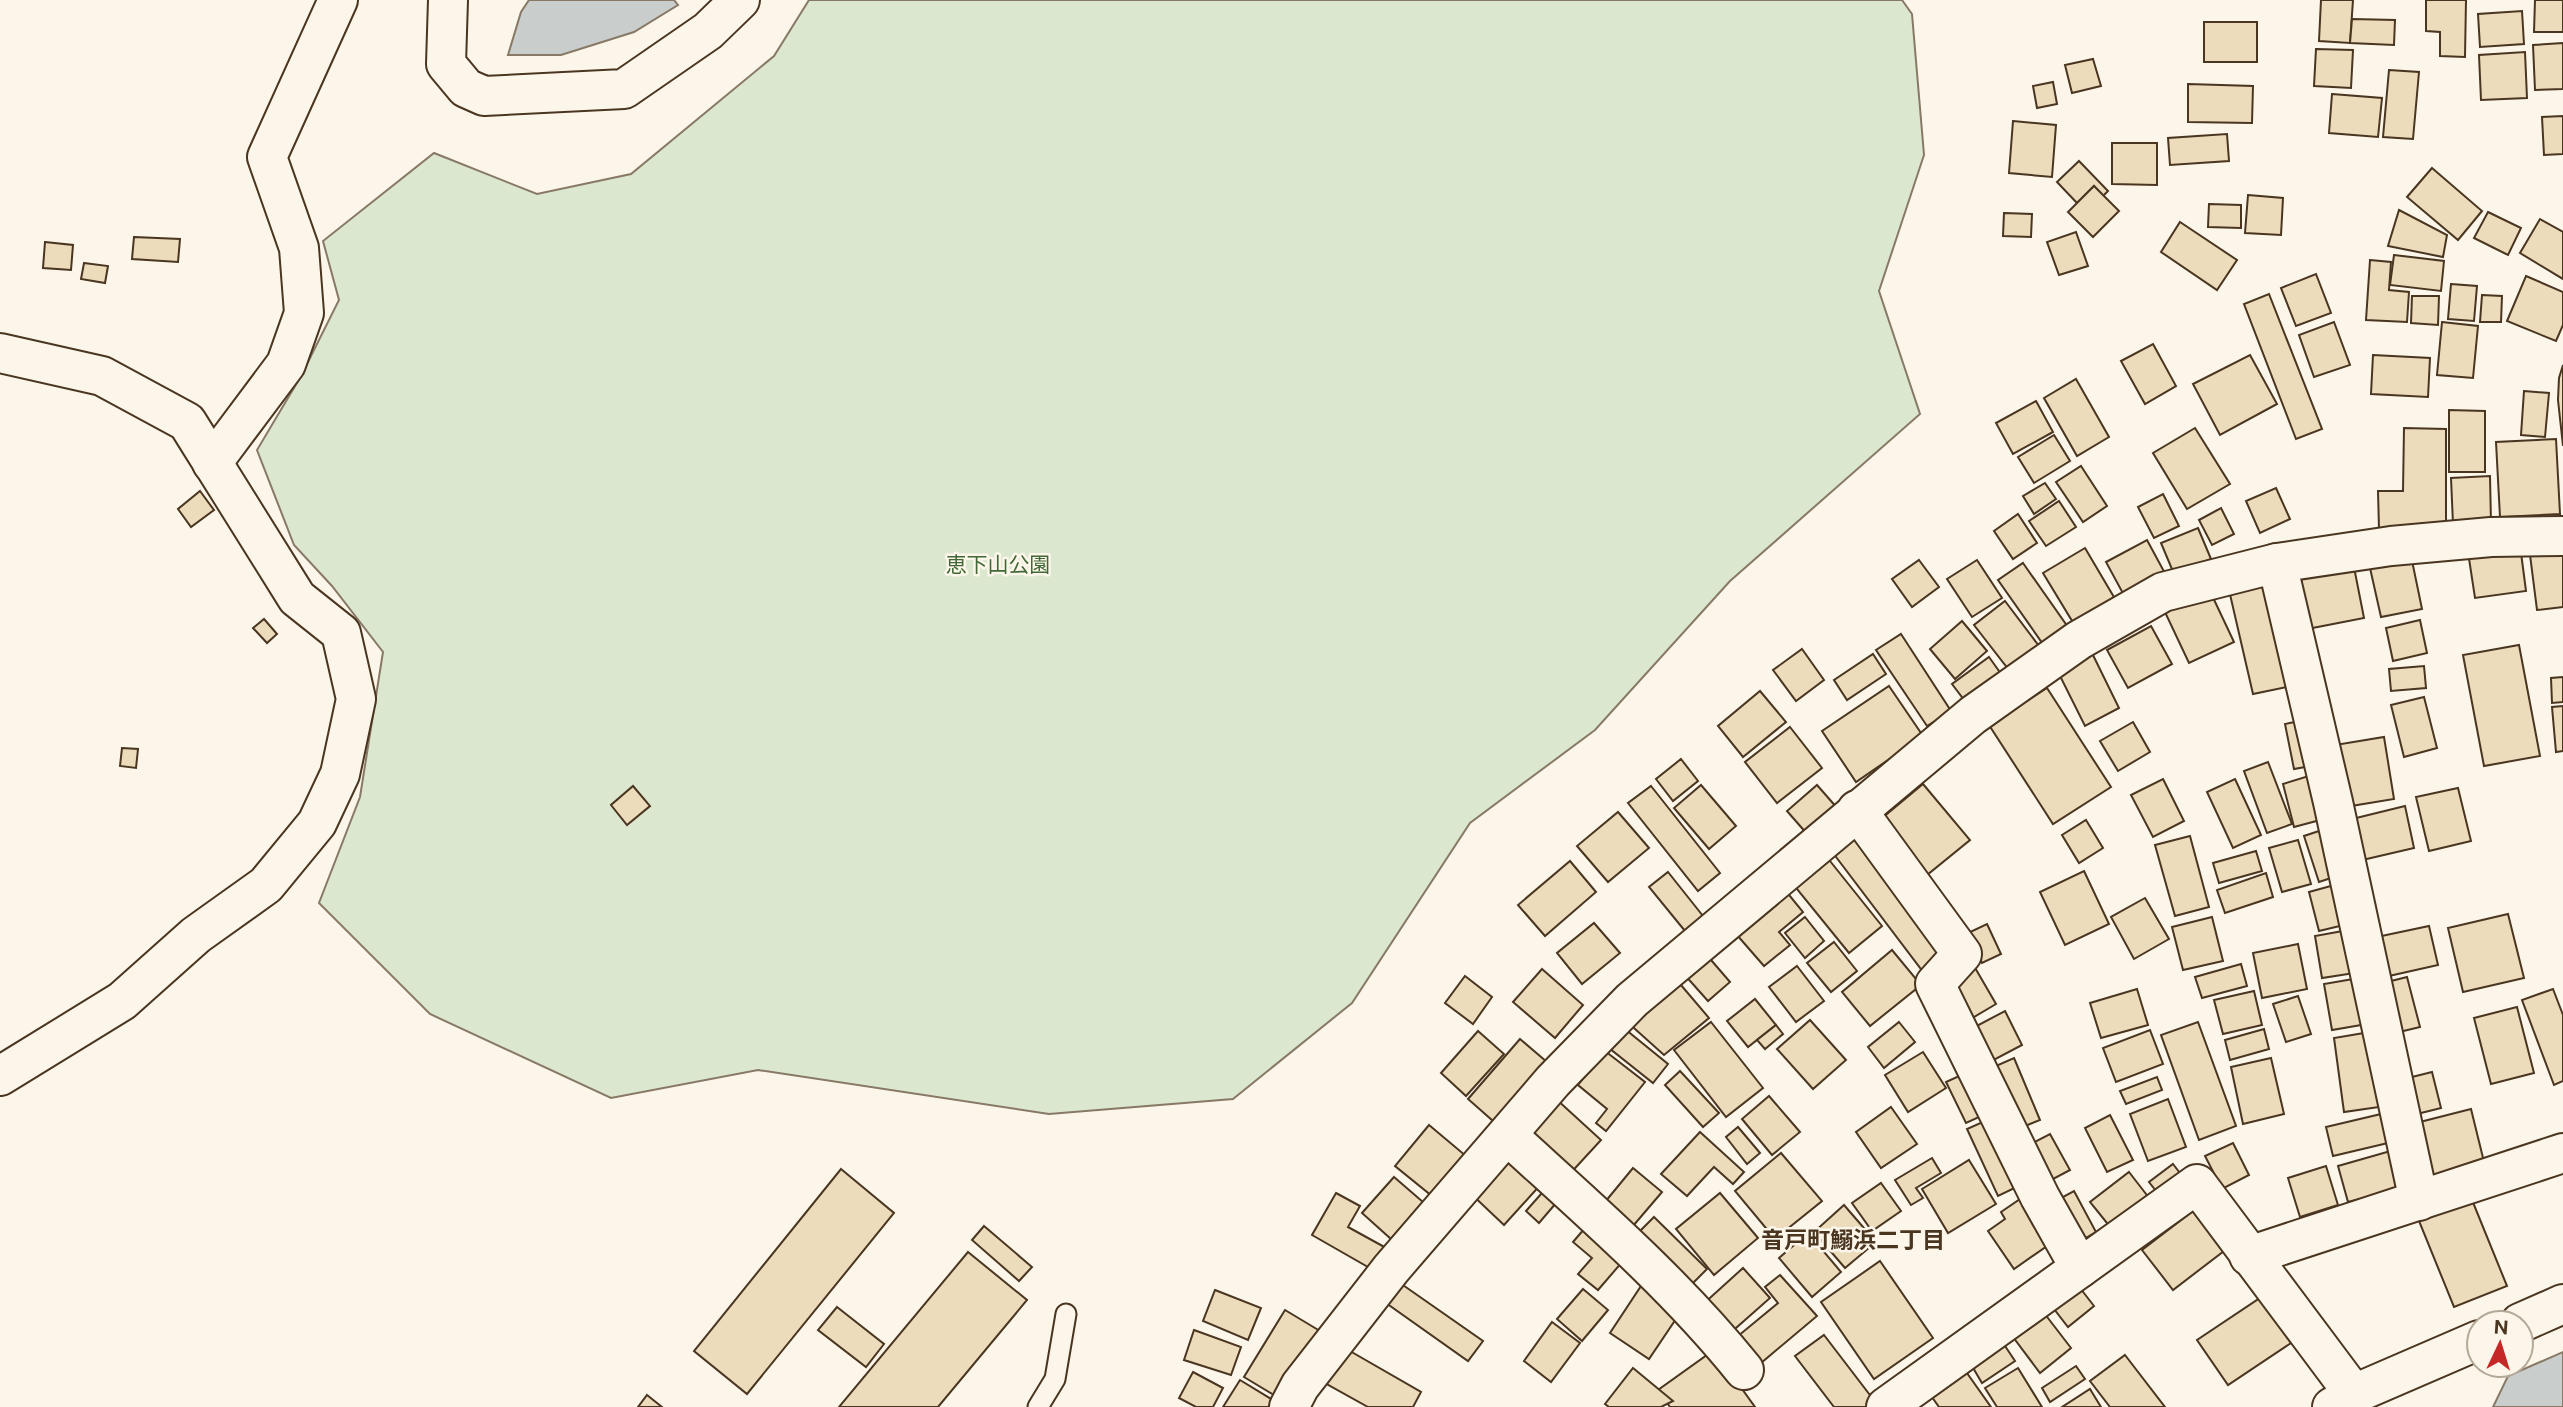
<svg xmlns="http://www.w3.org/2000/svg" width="2563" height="1407" font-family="'Public Sans','Noto Sans JP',sans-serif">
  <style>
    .green { fill: #dce7d0; stroke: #887966; stroke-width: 2 }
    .water { fill: #c9cecd; stroke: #887966; stroke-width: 2 }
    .building { fill: #ecdcbc; stroke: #4a3520; stroke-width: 2 }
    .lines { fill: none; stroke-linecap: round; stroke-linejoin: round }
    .lane-casing { stroke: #4a3520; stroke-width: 23 }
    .street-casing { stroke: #4a3520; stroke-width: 42 }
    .highway-casing { stroke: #4a3520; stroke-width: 42 }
    .lane { stroke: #fbf6e9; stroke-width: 19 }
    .street { stroke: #fbf6e9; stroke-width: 38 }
    .highway { stroke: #fbf6e9; stroke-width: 38 }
    .labels { text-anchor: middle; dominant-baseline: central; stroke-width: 5; stroke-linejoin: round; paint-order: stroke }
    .park-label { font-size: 21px; fill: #436837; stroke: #fbf6e9 }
    .neighbourhood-label { font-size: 23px; font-weight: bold; fill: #4a3520; stroke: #fbf6e9 }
  </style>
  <rect width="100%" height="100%" fill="#fbf6e9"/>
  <!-- green -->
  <path class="green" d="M809,0H1902L1912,14L1924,155L1879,291L1920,414L1730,581L1595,730L1470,823L1352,1003L1233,1099L1049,1114L758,1070L611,1098L430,1014L319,903L360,797L383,652L332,586L294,545L257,450L301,376L339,300L323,241L434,153L537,194L631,174L774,56Z"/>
  <!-- water -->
  <g class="water">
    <path d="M529,0H674L678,5L634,32L561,55H508L521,12Z"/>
    <path d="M2563,1352V1407H2493L2508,1376Z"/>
  </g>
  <!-- building -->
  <g class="building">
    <path d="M2321,0H2353L2350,43L2319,41Z"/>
    <path d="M2426,0H2466L2465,57L2440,56V32L2426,31Z"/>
    <path d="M2535,0H2563V32H2534Z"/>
    <path d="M2522,11L2524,44L2480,47L2478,14Z"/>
    <path d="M2352,19L2395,20L2394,45L2350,43Z"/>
    <rect x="2204" y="22" width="53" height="40"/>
    <path d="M2563,43V89L2535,90L2533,45Z"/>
    <path d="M2316,49L2353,50L2351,88L2314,86Z"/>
    <path d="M2525,52L2527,98L2481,100L2479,55Z"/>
    <path d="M2093,59L2101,86L2072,93L2065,65Z"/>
    <path d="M2389,70L2419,72L2413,139L2383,137Z"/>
    <path d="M2053,82L2057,104L2037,108L2033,86Z"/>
    <path d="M2188,84L2253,86L2252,123L2188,122Z"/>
    <path d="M2332,94L2382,98L2378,137L2329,133Z"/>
    <path d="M2563,116V154L2544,155L2542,117Z"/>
    <path d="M2013,121L2056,125L2052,177L2009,173Z"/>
    <path d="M2227,134L2229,161L2170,165L2168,138Z"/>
    <path d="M2112,143H2157V185L2112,184Z"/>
    <path d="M2079,161L2108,191L2103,196L2094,186L2077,203L2057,182Z"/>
    <path d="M2432,168L2482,211L2458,240L2407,197Z"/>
    <path d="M2094,186L2119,211L2093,237L2068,212Z"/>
    <path d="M2248,195L2283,198L2281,235L2245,233Z"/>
    <path d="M2209,204L2241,205V228L2208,227Z"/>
    <path d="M2399,210L2447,235L2443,257L2388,246Z"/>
    <path d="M2488,212L2521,228L2508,255L2474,238Z"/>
    <path d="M2004,213L2032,214L2031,237L2003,236Z"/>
    <path d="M2540,219L2563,232V279L2520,253Z"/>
    <path d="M2180,222L2237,260L2217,290L2161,252Z"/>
    <path d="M2076,232L2088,266L2059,275L2047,242Z"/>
    <path d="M134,237L180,239L178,262L132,259Z"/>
    <path d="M45,242L73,245L71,270L43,268Z"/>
    <path d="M2394,255L2444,261L2441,291L2390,285Z"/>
    <path d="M2370,260L2391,262L2389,290L2409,292L2407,322L2366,320Z"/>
    <path d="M84,263L108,266L105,283L81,279Z"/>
    <path d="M2316,274L2331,313L2296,326L2281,288Z"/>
    <path d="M2526,276L2563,292V325L2556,341L2507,321Z"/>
    <path d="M2451,284L2477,286L2474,321L2448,319Z"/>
    <path d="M2269,294L2322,429L2296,439L2244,304Z"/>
    <path d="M2482,295L2502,296L2501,322H2480Z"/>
    <path d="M2412,296H2439L2438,325L2411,323Z"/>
    <path d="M2334,322L2350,365L2314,377L2299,335Z"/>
    <path d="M2442,322L2478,326L2473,378L2437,375Z"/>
    <path d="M2153,344L2176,386L2145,404L2121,361Z"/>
    <path d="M2250,355L2277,404L2220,435L2193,384Z"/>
    <path d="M2373,355L2430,358L2428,397L2371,394Z"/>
    <path d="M2563,365V446L2558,400L2559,378Z"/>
    <path d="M2076,379L2109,437L2077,456L2044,398Z"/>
    <path d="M2524,391L2549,393L2545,437L2521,435Z"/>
    <path d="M2036,401L2053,432L2013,454L1996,423Z"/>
    <path d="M2449,410L2485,411V472H2449Z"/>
    <path d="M2195,428L2230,484L2187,509L2153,453Z"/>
    <path d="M2404,428L2446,429V530L2379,529L2378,491H2403Z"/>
    <path d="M2054,435L2070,461L2034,483L2018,457Z"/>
    <path d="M2556,439L2560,514L2500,517L2496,442Z"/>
    <path d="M2081,466L2107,506L2083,522L2056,482Z"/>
    <path d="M2490,476L2491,523L2453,524L2451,478Z"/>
    <path d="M2045,483L2056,499L2034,514L2023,496Z"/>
    <path d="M2276,488L2290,519L2260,533L2246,501Z"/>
    <path d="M200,491L214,510L191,527L178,509Z"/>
    <path d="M2163,494L2179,526L2154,538L2138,507Z"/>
    <path d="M2059,501L2076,527L2046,546L2029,521Z"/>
    <path d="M2221,508L2234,534L2212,545L2199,520Z"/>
    <path d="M2018,514L2037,543L2013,559L1994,531Z"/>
    <path d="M2198,528L2211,559L2174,574L2161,543Z"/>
    <path d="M2147,540L2167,577L2126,599L2106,562Z"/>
    <path d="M2563,543V607L2537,610L2529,547Z"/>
    <path d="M2520,545L2526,591L2475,598L2468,552Z"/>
    <path d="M2085,548L2118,604L2077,629L2043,573Z"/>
    <path d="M2410,551L2422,609L2381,617L2368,559Z"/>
    <path d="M2352,557L2364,618L2297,631L2285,570Z"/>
    <path d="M1919,560L1939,587L1912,607L1892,579Z"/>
    <path d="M1977,560L2002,598L1972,617L1947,579Z"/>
    <path d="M2023,563L2070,630L2045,647L1998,580Z"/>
    <path d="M2268,566L2296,685L2253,694L2226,577Z"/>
    <path d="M2209,589L2234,642L2189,663L2164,610Z"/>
    <path d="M2005,601L2039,646L2009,670L1974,625Z"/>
    <path d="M264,619L277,634L267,643L253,628Z"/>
    <path d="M2420,620L2427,653L2393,661L2386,628Z"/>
    <path d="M1962,621L1987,651L1955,679L1930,649Z"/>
    <path d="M2151,626L2172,664L2128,688L2107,650Z"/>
    <path d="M1901,634L1951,711L1927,726L1876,650Z"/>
    <path d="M2519,645L2540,756L2484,766L2463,655Z"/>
    <path d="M1802,649L1824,680L1796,701L1773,670Z"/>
    <path d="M2091,651L2119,708L2085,726L2056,668Z"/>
    <path d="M1873,654L1886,674L1847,700L1834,680Z"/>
    <path d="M1989,657L2004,678L1968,705L1952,684Z"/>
    <path d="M2424,666L2426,688L2391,691L2389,669Z"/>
    <path d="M2563,677V702L2552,703L2551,678Z"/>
    <path d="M1889,686L1923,736L1856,782L1822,731Z"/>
    <path d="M2047,688L2111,787L2053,824L1989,725Z"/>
    <path d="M1760,691L1786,722L1743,757L1718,726Z"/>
    <path d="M2424,697L2437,748L2404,757L2391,705Z"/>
    <path d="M2563,706V751L2556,752L2552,707Z"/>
    <path d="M2305,720L2316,765L2294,769L2285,724Z"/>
    <path d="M2133,722L2150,752L2118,771L2100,741Z"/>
    <path d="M1790,727L1822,768L1777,803L1745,762Z"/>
    <path d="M2384,737L2394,799L2345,807L2335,745Z"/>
    <path d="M122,748L138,749L136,768L120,766Z"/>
    <path d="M1681,759L1698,781L1673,801L1656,779Z"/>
    <path d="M2268,762L2292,824L2267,833L2244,771Z"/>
    <path d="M2312,775L2324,819L2294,827L2283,784Z"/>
    <path d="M2163,779L2184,821L2153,837L2131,795Z"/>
    <path d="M2235,779L2261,835L2233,848L2207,792Z"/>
    <path d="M1923,784L1970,840L1927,875L1881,819Z"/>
    <path d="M1701,785L1736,826L1709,849L1674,808Z"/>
    <path d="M1817,785L1838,809L1808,835L1787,811Z"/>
    <path d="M633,786L650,806L627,825L611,805Z"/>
    <path d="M1651,786L1720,873L1698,891L1628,803Z"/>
    <path d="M2458,788L2471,841L2429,851L2416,797Z"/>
    <path d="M2405,806L2414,848L2358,861L2348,820Z"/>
    <path d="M1618,812L1649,848L1608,882L1577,846Z"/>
    <path d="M2086,820L2103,848L2079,863L2062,835Z"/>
    <path d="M2331,827L2346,873L2319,882L2304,836Z"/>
    <path d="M1858,828L1955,956L1927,977L1830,849Z"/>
    <path d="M2190,836L2209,907L2175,916L2155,845Z"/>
    <path d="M2298,840L2311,884L2282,892L2269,848Z"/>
    <path d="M1822,851L1882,926L1849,953L1788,878Z"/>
    <path d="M2256,851L2262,871L2219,883L2213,863Z"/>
    <path d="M1570,861L1596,892L1545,936L1518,905Z"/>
    <path d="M2084,871L2109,924L2065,945L2040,892Z"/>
    <path d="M1668,872L1703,916L1685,931L1649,887Z"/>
    <path d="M2266,873L2273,897L2225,913L2217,890Z"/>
    <path d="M2338,884L2348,924L2319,931L2309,892Z"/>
    <path d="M1781,885L1803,912L1779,932L1790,945L1764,966L1730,927Z"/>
    <path d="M2145,898L2169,939L2134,959L2111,917Z"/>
    <path d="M2508,914L2524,978L2463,992L2448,928Z"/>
    <path d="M1805,917L1824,941L1805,958L1785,933Z"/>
    <path d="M2212,917L2223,961L2183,970L2172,927Z"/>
    <path d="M1594,923L1620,953L1582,984L1557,953Z"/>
    <path d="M1987,924L2001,954L1982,963L1968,933Z"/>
    <path d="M2429,926L2438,965L2380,978L2372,938Z"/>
    <path d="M2354,929L2361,972L2322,978L2315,936Z"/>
    <path d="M1834,942L1857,971L1831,992L1807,963Z"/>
    <path d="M2298,944L2307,989L2262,998L2253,953Z"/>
    <path d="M1892,950L1921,985L1870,1026L1842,992Z"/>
    <path d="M1705,953L1730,982L1708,1001L1683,973Z"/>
    <path d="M2241,964L2247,986L2202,998L2195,977Z"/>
    <path d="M1797,966L1824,1001L1796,1022L1769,987Z"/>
    <path d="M1974,966L1996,1004L1969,1020L1947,982Z"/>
    <path d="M1542,969L1583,1005L1555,1038L1513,1002Z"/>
    <path d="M1465,976L1492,997L1473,1024L1445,1003Z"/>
    <path d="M2365,977L2373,1023L2332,1030L2324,984Z"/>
    <path d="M2407,977L2420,1027L2391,1034L2379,984Z"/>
    <path d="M1675,978L1709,1018L1664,1055L1625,1020Z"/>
    <path d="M2137,989L2148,1025L2101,1038L2090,1003Z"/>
    <path d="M2553,989L2563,1015V1081L2554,1085L2522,1000Z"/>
    <path d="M2254,991L2262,1025L2223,1034L2214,1000Z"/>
    <path d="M2298,996L2311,1034L2286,1042L2273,1004Z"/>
    <path d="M1755,999L1776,1025L1748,1047L1727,1021Z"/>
    <path d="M2517,1007L2534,1073L2491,1084L2474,1018Z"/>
    <path d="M2005,1011L2022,1045L1988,1063L1971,1029Z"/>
    <path d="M1810,1020L1846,1060L1813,1089L1777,1049Z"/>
    <path d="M1711,1022L1763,1088L1726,1117L1674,1050Z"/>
    <path d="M1899,1022L1915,1042L1884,1068L1868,1047Z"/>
    <path d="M2198,1022L2236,1126L2199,1140L2161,1035Z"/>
    <path d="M1620,1025L1668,1064L1653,1083L1604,1044Z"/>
    <path d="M1776,1025L1783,1034L1765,1049L1757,1040Z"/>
    <path d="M2264,1029L2269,1049L2230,1060L2225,1040Z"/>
    <path d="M2150,1030L2163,1064L2116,1082L2103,1048Z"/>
    <path d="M2382,1030L2393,1105L2344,1112L2334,1038Z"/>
    <path d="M1478,1031L1504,1054L1466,1096L1441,1073Z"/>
    <path d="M1520,1039L1554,1068L1501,1128L1468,1099Z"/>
    <path d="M1605,1051L1645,1082L1606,1131L1596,1123L1607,1109L1578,1085Z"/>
    <path d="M1923,1052L1946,1088L1908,1112L1885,1075Z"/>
    <path d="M2014,1058L2040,1120L2015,1130L1989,1069Z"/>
    <path d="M2271,1058L2284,1114L2243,1124L2231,1067Z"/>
    <path d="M1680,1071L1719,1113L1703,1127L1665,1085Z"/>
    <path d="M1970,1071L1990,1112L1966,1123L1946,1082Z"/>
    <path d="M2432,1072L2441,1108L2409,1116L2400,1080Z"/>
    <path d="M2157,1077L2162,1090L2126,1104L2120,1091Z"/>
    <path d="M1769,1096L1800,1132L1772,1155L1742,1119Z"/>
    <path d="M1555,1098L1601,1140L1566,1178L1520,1135Z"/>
    <path d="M2168,1099L2186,1147L2148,1161L2130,1114Z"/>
    <path d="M1891,1107L1917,1144L1881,1168L1856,1132Z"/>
    <path d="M2471,1109L2485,1166L2425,1180L2412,1124Z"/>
    <path d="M2381,1114L2388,1143L2333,1156L2326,1127Z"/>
    <path d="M2110,1115L2133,1160L2107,1172L2085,1128Z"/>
    <path d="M1994,1117L2025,1183L1998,1196L1967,1129Z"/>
    <path d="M1429,1125L1466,1156L1432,1196L1395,1166Z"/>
    <path d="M1738,1127L1760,1153L1747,1164L1726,1137Z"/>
    <path d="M1700,1132L1744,1172L1733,1184L1714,1167L1687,1196L1661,1174Z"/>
    <path d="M2050,1134L2070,1170L2040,1186L2021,1149Z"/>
    <path d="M2233,1143L2249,1175L2222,1189L2205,1156Z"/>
    <path d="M1505,1148L1543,1182L1504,1225L1467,1190Z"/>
    <path d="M2394,1150L2403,1188L2348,1202L2338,1166Z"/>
    <path d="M1781,1153L1822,1201L1775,1239L1735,1191Z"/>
    <path d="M1932,1158L1941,1173L1916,1188L1923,1198L1911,1205L1895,1180Z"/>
    <path d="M1969,1160L1996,1204L1948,1233L1922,1189Z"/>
    <path d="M2173,1164L2183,1177L2160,1196L2149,1182Z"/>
    <path d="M2326,1166L2338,1205L2300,1217L2288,1178Z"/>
    <path d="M1633,1168L1662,1192L1633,1226L1605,1202Z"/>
    <path d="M841,1169L894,1213L747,1394L694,1351Z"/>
    <path d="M2129,1172L2153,1203L2115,1233L2090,1202Z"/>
    <path d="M1394,1177L1423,1202L1391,1239L1362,1213Z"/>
    <path d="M1881,1183L1901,1211L1872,1231L1852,1203Z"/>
    <path d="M1549,1185L1562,1196L1539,1223L1526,1211Z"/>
    <path d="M2074,1191L2096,1232L2070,1247L2048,1205Z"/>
    <path d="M1336,1193L1360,1206L1348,1227L1388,1249L1375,1271L1312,1235Z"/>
    <path d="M1720,1193L1758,1238L1714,1275L1676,1229Z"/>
    <path d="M2029,1193L2060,1237L2014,1269L1988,1231L2005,1219L2001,1212Z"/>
    <path d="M2470,1195L2507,1286L2454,1307L2417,1216Z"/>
    <path d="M1844,1205L1876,1242L1845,1268L1814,1232Z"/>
    <path d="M2193,1211L2224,1251L2173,1290L2142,1250Z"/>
    <path d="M1654,1217L1707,1269L1685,1291L1631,1240Z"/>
    <path d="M1591,1221L1629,1254L1598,1290L1578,1274L1592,1258L1573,1242Z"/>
    <path d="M984,1226L1032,1267L1019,1281L972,1240Z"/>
    <path d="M1808,1233L1841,1272L1812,1297L1779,1258Z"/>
    <path d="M968,1252L1027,1300L938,1407H839Z"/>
    <path d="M1880,1261L1933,1338L1874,1379L1821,1302Z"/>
    <path d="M1743,1268L1770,1298L1728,1335L1701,1306Z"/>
    <path d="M1780,1275L1817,1316L1761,1363L1738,1336L1778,1303L1765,1287Z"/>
    <path d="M1645,1280L1684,1307L1649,1359L1610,1333Z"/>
    <path d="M1400,1283L1483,1341L1468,1361L1386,1303Z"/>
    <path d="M2080,1288L2094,1306L2068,1327L2054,1309Z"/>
    <path d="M1583,1289L1608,1310L1582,1341L1557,1319Z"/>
    <path d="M1215,1290L1261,1308L1248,1340L1203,1321Z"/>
    <path d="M2260,1298L2291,1343L2228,1385L2197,1340Z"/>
    <path d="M837,1307L884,1344L866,1367L818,1330Z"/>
    <path d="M2041,1309L2071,1348L2040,1373L2010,1333Z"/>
    <path d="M1285,1310L1325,1334L1284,1401L1244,1377Z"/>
    <path d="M1552,1322L1580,1343L1551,1382L1524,1361Z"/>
    <path d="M1194,1330L1241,1347L1231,1375L1184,1360Z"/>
    <path d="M1824,1335L1876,1403L1870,1407H1834L1795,1356Z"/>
    <path d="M2001,1340L2015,1361L1982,1383L1969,1361Z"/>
    <path d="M1336,1343L1421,1392L1413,1407H1368L1316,1378Z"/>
    <path d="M1714,1350L1755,1407H1670L1658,1390Z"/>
    <path d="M2125,1355L2165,1407H2110L2090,1381Z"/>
    <path d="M1962,1366L1991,1407H1939L1927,1390Z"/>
    <path d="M2076,1366L2085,1379L2050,1402L2042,1388Z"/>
    <path d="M1633,1368L1673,1401L1661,1407H1609L1605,1404Z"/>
    <path d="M2018,1368L2042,1407H1997L1985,1388Z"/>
    <path d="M1193,1372L1223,1388L1213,1407H1196L1179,1398Z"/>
    <path d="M1240,1380L1281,1405L1280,1407H1223Z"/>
    <path d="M2090,1389L2101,1407H2062Z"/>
    <path d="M647,1395L662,1407H638Z"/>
  </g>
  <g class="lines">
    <defs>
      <path id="lane" d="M1038,1407L1055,1379L1066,1314"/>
      <g id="street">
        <path d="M448,0L446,64L466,88L484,96L624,89L708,31L740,0"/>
        <path d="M0,353L102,376L187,422L297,598L341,633L356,699L340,774L317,823L266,885L196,935L122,1001L0,1076"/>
        <path d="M212,463L286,364L304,313L299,248L267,157L338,0"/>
        <path d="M2277,563L2333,802L2419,1201"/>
        <path d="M1857,810L1962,954L1935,984L2040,1197L2080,1268"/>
        <path d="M1507,1135C1589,1210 1674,1283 1744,1370"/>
        <path d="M2249,1256L2563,1153"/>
        <path d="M1289,1407L1300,1386L1391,1269L1553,1081L1632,1000L1973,715L2079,640L2163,592L2277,563L2391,546L2491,537L2563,536"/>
        <path d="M1886,1407L2197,1184L2354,1394"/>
      </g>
      <g id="highway">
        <path d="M2520,1323L2563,1304"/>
        <path d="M2332,1407L2354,1394L2479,1340"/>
      </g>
    </defs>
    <!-- lane casing -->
    <use href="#lane" class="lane-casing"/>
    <!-- street casing -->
    <use href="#street" class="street-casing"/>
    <!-- highway casing -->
    <use href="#highway" class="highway-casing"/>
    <!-- lane -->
    <use href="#lane" class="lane"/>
    <!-- street -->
    <use href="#street" class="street"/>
    <!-- highway -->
    <use href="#highway" class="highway"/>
  </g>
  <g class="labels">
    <!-- park labels -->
    <g class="park-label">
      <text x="998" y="564">恵下山公園</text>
    </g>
    <!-- neighbourhood labels -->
    <g class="neighbourhood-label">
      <text x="1853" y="1239">音戸町鰯浜二丁目</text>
    </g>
  </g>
  <!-- north arrow -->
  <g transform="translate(2500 1344) rotate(4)"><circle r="33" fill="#fbf6e9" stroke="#b4a999" stroke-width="2"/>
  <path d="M0-5L12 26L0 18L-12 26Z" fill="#c62828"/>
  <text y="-10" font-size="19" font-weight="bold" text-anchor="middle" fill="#4a3520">N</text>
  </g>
</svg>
